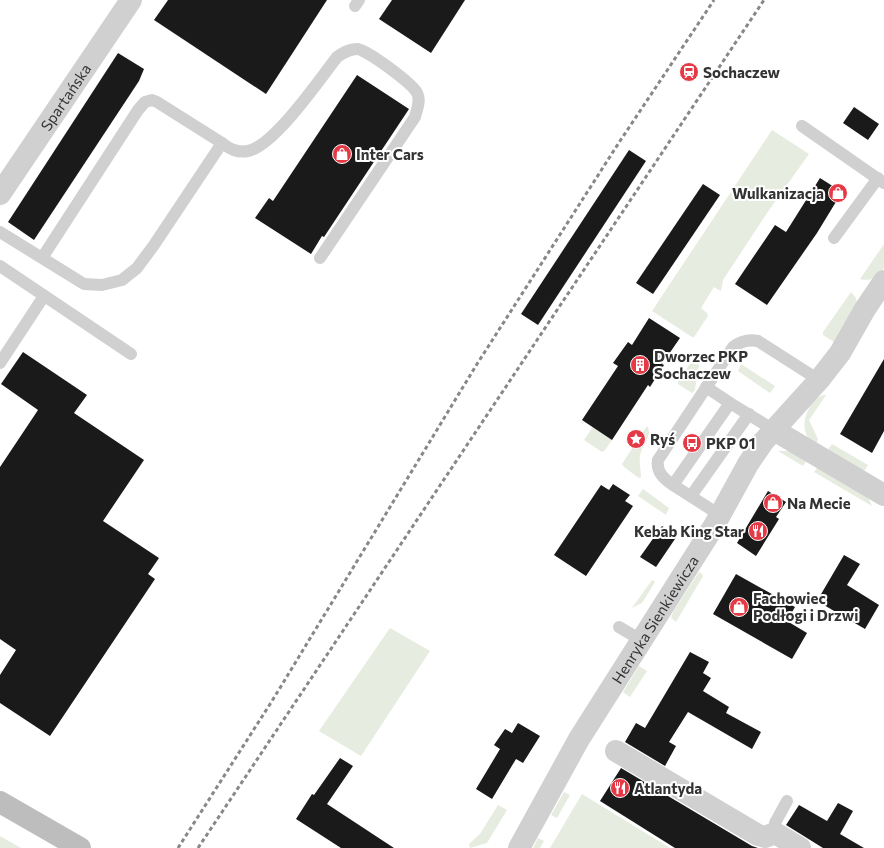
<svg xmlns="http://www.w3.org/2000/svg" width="884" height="848" font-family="Commissioner,sans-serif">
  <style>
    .green { fill: #e6ecdf }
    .building { fill: #1a1a1a }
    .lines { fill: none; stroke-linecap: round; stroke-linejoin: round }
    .service { stroke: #d0d0d0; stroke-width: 12 }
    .minor { stroke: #d0d0d0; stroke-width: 22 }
    .tertiary { stroke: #d0d0d0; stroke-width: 22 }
    .secondary { stroke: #bdbdbd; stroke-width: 22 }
    .rail { stroke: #888; stroke-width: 3; stroke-dasharray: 4 3; stroke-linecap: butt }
    .labels { text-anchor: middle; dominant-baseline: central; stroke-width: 4; stroke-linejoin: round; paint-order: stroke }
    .poi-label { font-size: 15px; font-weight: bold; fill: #333; stroke: #fff; text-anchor: start }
    .street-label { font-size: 15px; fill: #333; stroke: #fff }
  </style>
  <rect width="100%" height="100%" fill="#fff"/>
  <!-- green -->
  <g class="green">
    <path d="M772,130L809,154L769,210L723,280L721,291L714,287L701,308L707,313L708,316L694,337H692L652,311Z"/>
    <path d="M884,244C884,250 884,261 884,267C881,277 870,282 860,279Z"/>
    <path d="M851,292L856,298L857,305L834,342L823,335V332Z"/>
    <path d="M692,361L698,363L699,366L698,369L695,390L692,393L678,384V381Z"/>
    <path d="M741,364L775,386L770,393L738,371Z"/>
    <path d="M823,395H826L809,420L818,439L816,444C795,434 806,402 823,395Z"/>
    <path d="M601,415L602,433L612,440L605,450L602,452L584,440Z"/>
    <path d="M647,426C653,435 643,444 641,452C638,461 641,469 641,477L639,478L624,467L622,464Z"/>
    <path d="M832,444L868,465L865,470L860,471L827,451Z"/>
    <path d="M778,451H789L806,461L803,466Z"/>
    <path d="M818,467L868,497L872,506L814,472Z"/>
    <path d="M643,489L669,508L666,515L638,496Z"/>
    <path d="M699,572L702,574L703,576L676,622L671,618L673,612Z"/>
    <path d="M652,580L655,582L642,603L632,608Z"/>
    <path d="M390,628L430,651L361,756L319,731Z"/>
    <path d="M639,666L647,671L630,697L623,692Z"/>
    <path d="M564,792L570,795L557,818L551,815Z"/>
    <path d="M582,794L670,848H550Z"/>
    <path d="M498,805L507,810L487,843L470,848L469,844L480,834Z"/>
    <path d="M0,836L21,848H0Z"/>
    <path d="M538,838L544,841L540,848H533Z"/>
  </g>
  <!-- building -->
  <g class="building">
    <path d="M168,0H327L266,94L154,20Z"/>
    <path d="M392,0H465L431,53L379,19Z"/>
    <path d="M118,53L144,69L139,81L34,240L8,222Z"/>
    <path d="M357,75L409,109L324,237L322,236L311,254L255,218L269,198L273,201Z"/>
    <path d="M854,107L879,124L868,140L843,123Z"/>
    <path d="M629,150L646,161L538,325L521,314Z"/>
    <path d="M820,178L842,192L817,233L767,305L735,284L775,225L786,232Z"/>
    <path d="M703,184L720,195L653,294L636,283Z"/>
    <path d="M649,318L680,338L662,364L664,365L650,387L648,385L612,440L582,420L618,366L613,363L628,342L632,345Z"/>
    <path d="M23,352L87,395L74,413L144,460L103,521L159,558L148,574L155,579L50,736L0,703V675L16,650L0,639V467L38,410L1,384Z"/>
    <path d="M884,359V431L872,453L840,434Z"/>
    <path d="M613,484L630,495L625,501L633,506L586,576L554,555L601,485L609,490Z"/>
    <path d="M768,491L786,502L776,517L779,519L756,556L737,543Z"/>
    <path d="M662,526L677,536L656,567L640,557Z"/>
    <path d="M844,555L860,564L847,585L879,605L865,629L817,601Z"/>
    <path d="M736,574L795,607L787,621L807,633L792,659L713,614Z"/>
    <path d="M690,652L709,662L703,673L711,678L703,691L729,707L726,713L761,732L752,749L688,712L669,742L676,746L665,766L625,742L636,723L645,728Z"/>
    <path d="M518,723L540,736L523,763L516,759L492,799L476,789L500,749L494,745L505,729L512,733Z"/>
    <path d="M340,758L353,766L327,804L394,848H341L296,819L312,794L314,795Z"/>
    <path d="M621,768L752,846L758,848H675L600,801Z"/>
    <path d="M838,803L853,811L840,834L864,848H823L786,825L799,805L827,821Z"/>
  </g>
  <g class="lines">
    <!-- service -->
    <g class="service">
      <path d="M355,6L359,0"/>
      <path d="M802,126L884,183"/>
      <path d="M222,143C230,149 237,153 248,151C274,146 320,79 337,57C343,53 349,49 357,49C366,49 413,84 417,93C421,100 417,109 415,117L320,258"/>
      <path d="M0,232L84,284L102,285L122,280L137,268L154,245L222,143L157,102L152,100L145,102L138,110L42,258"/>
      <path d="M834,238L878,178"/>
      <path d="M0,266L131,354"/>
      <path d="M0,363L44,296"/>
      <path d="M706,387L730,403"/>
      <path d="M673,485C664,479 656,472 658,460L733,347C741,341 748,339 758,341L819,380"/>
      <path d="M691,496L749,414"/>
      <path d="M720,515L673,485L730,403L774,430"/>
      <path d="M619,627L641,640"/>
      <path d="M775,833V823L787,801"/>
    </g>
    <!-- minor -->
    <g class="minor">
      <path id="s1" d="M0,194L131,0"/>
      <path d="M616,751L758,835L765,837L775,833L800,848"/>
    </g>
    <!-- tertiary -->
    <g class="tertiary">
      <path d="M774,430L884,495"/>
      <path id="s2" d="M519,848L579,739L714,526L748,464L763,442L819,380L840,353L865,309L884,281"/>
    </g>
    <!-- secondary -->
    <path class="secondary" d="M0,802L80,848"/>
    <!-- rail -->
    <g class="rail">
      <path d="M178,848L272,701L477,364L620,141L714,0"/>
      <path d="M198,848L764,0"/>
    </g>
  </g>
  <!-- icons -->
  <defs>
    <symbol id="station-disc" viewBox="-11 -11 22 22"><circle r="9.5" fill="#e63946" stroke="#fff"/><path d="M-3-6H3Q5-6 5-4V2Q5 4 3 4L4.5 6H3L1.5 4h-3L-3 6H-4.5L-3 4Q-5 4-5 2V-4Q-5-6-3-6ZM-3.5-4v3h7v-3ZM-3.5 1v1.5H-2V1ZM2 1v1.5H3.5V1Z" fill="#fff"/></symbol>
    <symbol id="shop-disc" viewBox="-11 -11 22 22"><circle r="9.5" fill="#e63946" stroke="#fff"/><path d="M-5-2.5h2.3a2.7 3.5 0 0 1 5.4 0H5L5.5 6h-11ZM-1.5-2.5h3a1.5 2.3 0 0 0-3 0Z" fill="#fff"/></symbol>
    <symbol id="building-disc" viewBox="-11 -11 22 22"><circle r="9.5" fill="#e63946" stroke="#fff"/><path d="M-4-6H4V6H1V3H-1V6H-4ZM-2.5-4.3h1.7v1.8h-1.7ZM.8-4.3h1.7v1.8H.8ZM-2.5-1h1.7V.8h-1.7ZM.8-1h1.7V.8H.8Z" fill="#fff"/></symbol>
    <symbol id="sight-disc" viewBox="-11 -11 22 22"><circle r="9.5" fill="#e63946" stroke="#fff"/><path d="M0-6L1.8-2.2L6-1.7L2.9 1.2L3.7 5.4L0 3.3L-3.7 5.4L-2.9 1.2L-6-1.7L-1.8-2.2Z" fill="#fff"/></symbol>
    <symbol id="bus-disc" viewBox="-11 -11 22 22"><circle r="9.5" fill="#e63946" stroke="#fff"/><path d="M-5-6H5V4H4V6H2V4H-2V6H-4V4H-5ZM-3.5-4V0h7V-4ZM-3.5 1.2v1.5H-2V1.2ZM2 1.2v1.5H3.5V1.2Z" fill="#fff"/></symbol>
    <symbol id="restaurant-disc" viewBox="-11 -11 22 22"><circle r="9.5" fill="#e63946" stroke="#fff"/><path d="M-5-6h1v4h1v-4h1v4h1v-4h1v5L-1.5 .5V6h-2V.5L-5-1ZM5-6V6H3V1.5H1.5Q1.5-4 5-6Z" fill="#fff"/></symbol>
  </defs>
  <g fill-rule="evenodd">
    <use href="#station-disc" x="678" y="61" width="22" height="22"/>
    <use href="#shop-disc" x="331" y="143" width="22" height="22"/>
    <use href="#shop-disc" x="827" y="182" width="22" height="22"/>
    <use href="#building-disc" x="629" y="354" width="22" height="22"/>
    <use href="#sight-disc" x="625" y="428" width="22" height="22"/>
    <use href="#bus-disc" x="681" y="432" width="22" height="22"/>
    <use href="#shop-disc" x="762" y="492" width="22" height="22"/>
    <use href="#restaurant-disc" x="747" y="520" width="22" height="22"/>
    <use href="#shop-disc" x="728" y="596" width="22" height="22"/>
    <use href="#restaurant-disc" x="609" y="777" width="22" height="22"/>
  </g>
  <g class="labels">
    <!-- poi labels -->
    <g class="poi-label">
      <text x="703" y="72">Sochaczew</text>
      <text x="356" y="154">Inter Cars</text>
      <text x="824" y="193" text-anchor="end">Wulkanizacja</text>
      <text x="654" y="356">Dworzec PKP<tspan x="654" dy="17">Sochaczew</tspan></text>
      <text x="650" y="439">Ryś</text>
      <text x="706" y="443">PKP 01</text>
      <text x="787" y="503">Na Mecie</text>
      <text x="744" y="531" text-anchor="end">Kebab King Star</text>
      <text x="753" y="598">Fachowiec<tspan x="753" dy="17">Podłogi i Drzwi</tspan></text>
      <text x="634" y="788">Atlantyda</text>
    </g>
    <!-- street labels -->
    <g class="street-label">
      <text stroke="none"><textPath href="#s1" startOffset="117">Spartańska</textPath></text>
      <text stroke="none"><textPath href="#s2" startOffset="266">Henryka Sienkiewicza</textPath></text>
    </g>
  </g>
</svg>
